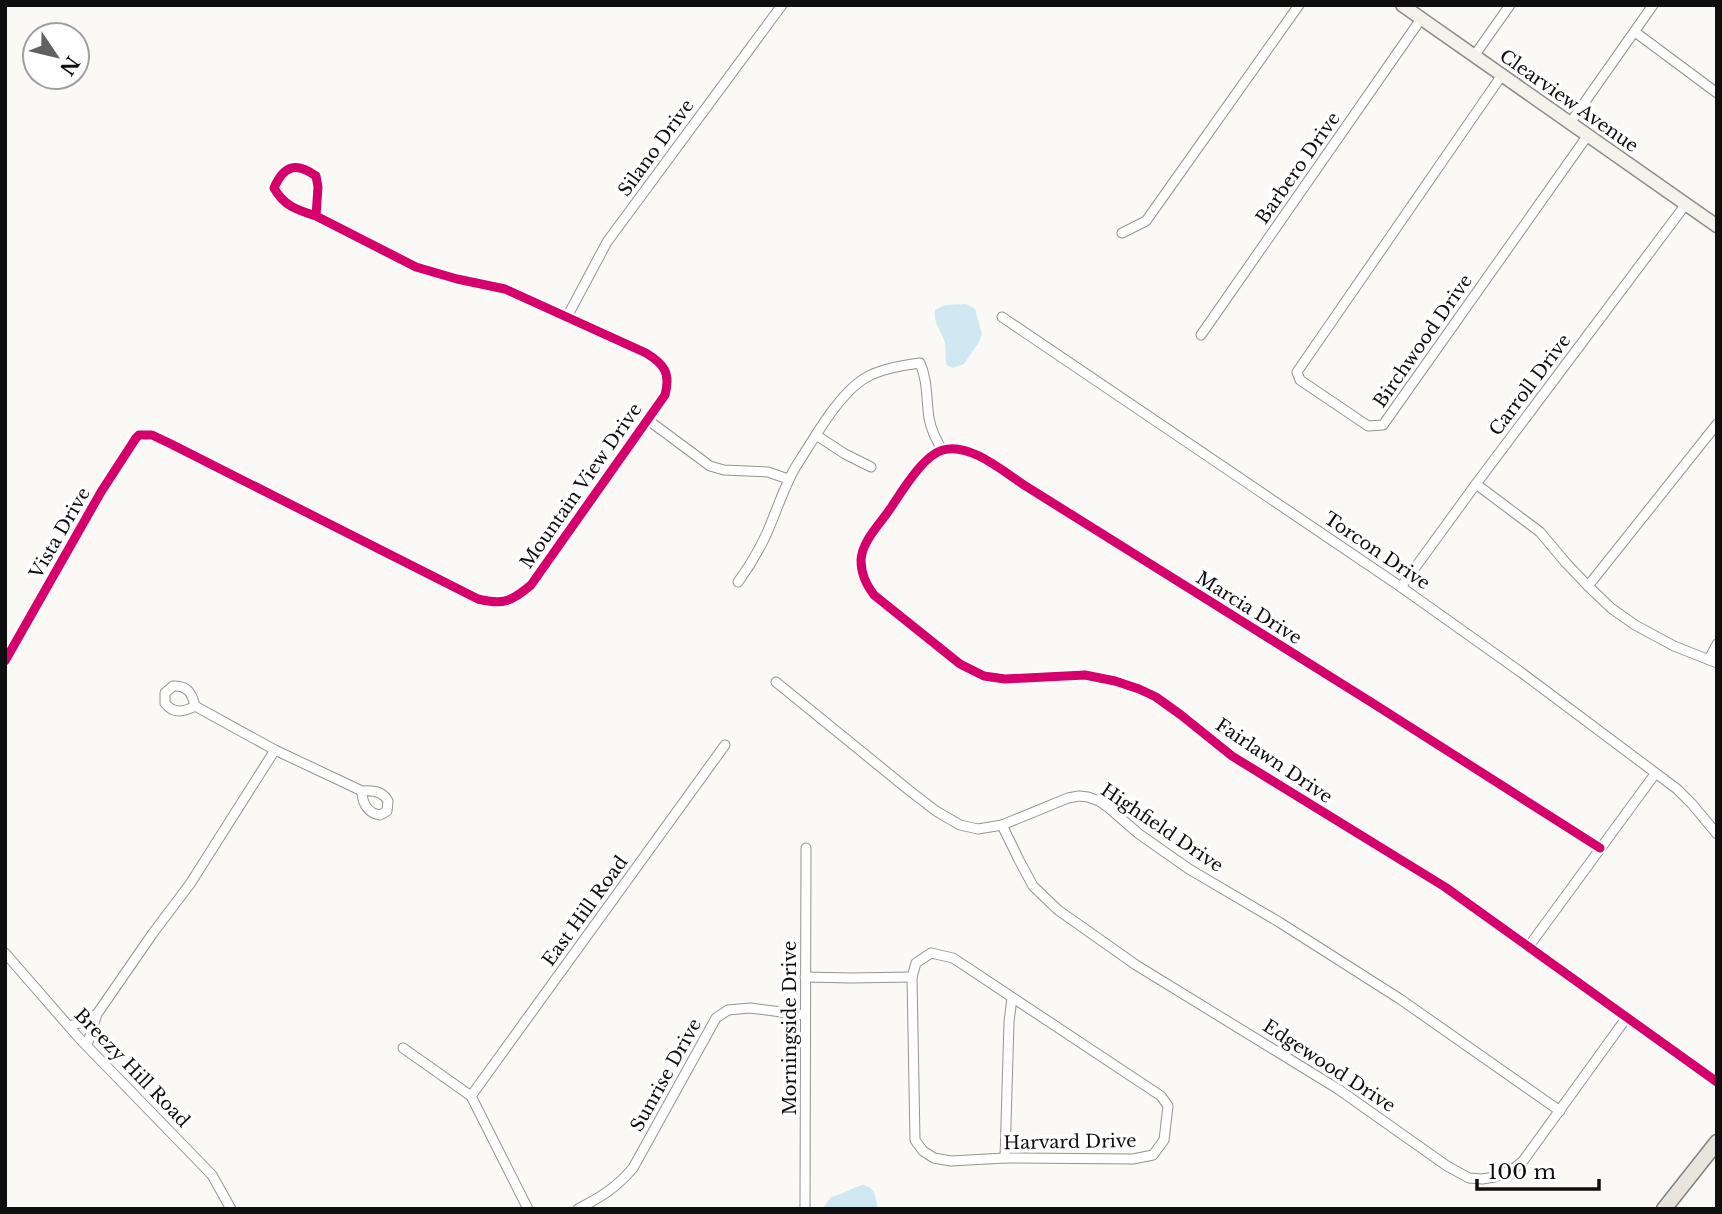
<svg xmlns="http://www.w3.org/2000/svg" width="1722" height="1214" font-family="'Libre Baskerville',serif">
  <style>
    .water { fill: #cfe8f1 }
    .lines { fill: none; stroke-linecap: round; stroke-linejoin: round }
    .street-casing { stroke: #959493; stroke-width: 11 }
    .secondary-casing { stroke: #8b8b89; stroke-width: 15 }
    .primary-casing { stroke: #828280; stroke-width: 17 }
    .street { stroke: #fefefe; stroke-width: 9 }
    .secondary { stroke: #f4f2eb; stroke-width: 12 }
    .primary { stroke: #eae5dc; stroke-width: 14 }
    .cycleway-casing { stroke: #fff; stroke-width: 13 }
    .cycleway { stroke: #d6006c; stroke-width: 9 }
    .labels { text-anchor: middle; dominant-baseline: central; stroke-width: 7; stroke-linejoin: round; paint-order: stroke }
    .street-label { font-size: 18px; fill: #0f0f0f; stroke: #fff }
  </style>
  <rect width="100%" height="100%" fill="#faf9f5"/>
  <!-- water -->
  <g class="water">
    <path d="M966,304L975,309L982,334L979,342L964,364L953,368L947,365C944,356 947,348 944,340C940,329 933,322 935,310L945,305Z"/>
    <path d="M863,1185C875,1187 877,1198 877,1209H822L831,1197C842,1195 851,1188 863,1185Z"/>
  </g>
  <g class="lines">
    <defs>
      <g id="street">
        <path d="M1635,32L1717,93"/>
        <path d="M1474,56L1510,5"/>
        <path d="M1502,75L1297,372L1300,380L1368,426L1383,425L1588,135"/>
        <path d="M1570,123L1653,5"/>
        <path d="M1122,233L1146,221L1299,5"/>
        <path d="M567,317L607,242L782,5"/>
        <path d="M1002,317L1401,587L1522,673L1677,789L1692,804L1717,834"/>
        <path d="M1201,335L1421,19"/>
        <path d="M648,420L710,466L724,470L768,472L788,479"/>
        <path d="M816,435L845,454L871,467"/>
        <path d="M1476,484L1540,532L1566,563L1588,586L1611,608L1635,625L1674,646L1717,663"/>
        <path d="M738,582C749,567 758,552 766,535C776,513 783,489 795,468C812,442 839,392 867,377C881,369 904,365 920,363C928,382 926,398 929,418C931,430 936,439 942,450"/>
        <path d="M1588,586L1717,424"/>
        <path d="M1401,587L1476,484L1686,204"/>
        <path d="M1709,659L1717,644"/>
        <path d="M5,661L101,492L136,438L139,435H152L169,443L478,599C503,605 511,602 531,585L665,395C671,373 664,364 646,353L505,289L457,279L416,267L316,216C297,210 284,206 274,188C284,165 296,162 316,176L318,187L316,216"/>
        <path d="M776,682L910,791L936,811L960,825L978,829L1002,825L1068,798L1079,796L1088,797L1099,801L1109,808L1139,834L1189,869L1279,922L1400,999L1560,1111"/>
        <path d="M195,706C184,712 173,714 165,703V693L173,686C187,685 192,693 195,706L275,750L362,791C372,790 383,791 388,801L387,811L380,815C367,813 362,802 362,791"/>
        <path d="M1002,825L1019,860L1033,886L1058,910L1136,965L1338,1089L1447,1166L1469,1178L1482,1179L1495,1177L1512,1170L1523,1161L1627,1017"/>
        <path d="M1600,848L1374,704L1024,485C1003,471 969,442 943,450C923,455 901,493 890,509C880,524 862,541 861,560C861,574 866,584 874,595L960,664L984,676L1005,679L1085,675L1115,681L1139,689L1156,697L1181,715L1232,756L1445,887L1717,1082"/>
        <path d="M1529,946L1655,774"/>
        <path d="M5,953L79,1038L212,1175L231,1209"/>
        <path d="M931,953L953,958L1161,1096L1168,1106L1164,1140L1153,1155L1133,1159L1005,1158L951,1161L934,1158L923,1151L915,1140L912,977L916,963Z"/>
        <path d="M805,977L851,978L912,977"/>
        <path d="M69,1026L83,1022L95,1015"/>
        <path d="M87,1045L97,1014L153,933L190,884L275,750"/>
        <path d="M403,1048L471,1096L528,1209"/>
        <path d="M471,1096L725,745"/>
        <path d="M1005,1158L1009,1022L1012,998"/>
        <path d="M578,1209C601,1197 616,1188 633,1168L716,1018L728,1010L750,1008L805,1015"/>
        <path d="M805,1209L806,848"/>
      </g>
      <path id="secondary" d="M1402,5L1717,226"/>
      <path id="primary" d="M1664,1209L1717,1142"/>
    </defs>
    <!-- street casing -->
    <use href="#street" class="street-casing"/>
    <!-- secondary casing -->
    <use href="#secondary" class="secondary-casing"/>
    <!-- primary casing -->
    <use href="#primary" class="primary-casing"/>
    <!-- street -->
    <use href="#street" class="street"/>
    <!-- secondary -->
    <use href="#secondary" class="secondary"/>
    <!-- primary -->
    <use href="#primary" class="primary"/>
    <defs>
      <g id="cycleway">
        <path d="M5,661L101,492L136,438L139,435H152L169,443L478,599C503,605 511,602 531,585L665,395C671,373 664,364 646,353L505,289L457,279L416,267L316,216C297,210 284,206 274,188C284,165 296,162 316,176L318,187L316,216"/>
        <path d="M1600,848L1374,704L1024,485C1003,471 969,442 943,450C923,455 901,493 890,509C880,524 862,541 861,560C861,574 866,584 874,595L960,664L984,676L1005,679L1085,675L1115,681L1139,689L1156,697L1181,715L1232,756L1445,887L1717,1082"/>
      </g>
    </defs>
    <!-- cycleway casing -->
    <use href="#cycleway" class="cycleway-casing"/>
    <!-- cycleway -->
    <use href="#cycleway" class="cycleway"/>
  </g>
  <g class="labels">
    <!-- street labels -->
    <g class="street-label">
      <text transform="translate(1569 101) rotate(35)">Clearview Avenue</text>
      <text transform="translate(656 148) rotate(-54)">Silano Drive</text>
      <text transform="translate(1298 168) rotate(-55)">Barbero Drive</text>
      <text transform="translate(1423 341) rotate(-55)">Birchwood Drive</text>
      <text transform="translate(1530 385) rotate(-53)">Carroll Drive</text>
      <text transform="translate(581 486) rotate(-55)">Mountain View Drive</text>
      <text transform="translate(60 533) rotate(-60)">Vista Drive</text>
      <text transform="translate(1377 551) rotate(34)">Torcon Drive</text>
      <text transform="translate(1249 608) rotate(32)">Marcia Drive</text>
      <text transform="translate(1274 761) rotate(34)">Fairlawn Drive</text>
      <text transform="translate(1162 828) rotate(34)">Highfield Drive</text>
      <text transform="translate(585 911) rotate(-54)">East Hill Road</text>
      <text transform="translate(790 1028) rotate(-90)">Morningside Drive</text>
      <text transform="translate(1329 1066) rotate(33)">Edgewood Drive</text>
      <text transform="translate(132 1068) rotate(46)">Breezy Hill Road</text>
      <text transform="translate(666 1075) rotate(-61)">Sunrise Drive</text>
      <text transform="translate(1070 1142) rotate(-1)">Harvard Drive</text>
    </g>
  </g>
  <!-- border -->
  <rect width="1722" height="1214" fill="none" stroke="#0f0f0f" stroke-width="14"/>
  <!-- north arrow -->
  <g transform="translate(56 56) rotate(125)"><circle r="33" fill="#ffffff" stroke="#9f9f9f" stroke-width="2"/>
  <path d="M0-5L12 26L0 18L-12 26Z" fill="#616160"/>
  <text y="-10" font-size="19" font-weight="bold" text-anchor="middle" fill="#0f0f0f">N</text>
  </g>
  <!-- scale -->
  <path d="M1477 1179v10h122v-10" fill="none" stroke="#0f0f0f" stroke-width="3.5"/>
  <text x="1488" y="1179" font-size="21" fill="#0f0f0f" stroke="#ffffff" stroke-width="5" paint-order="stroke">100 m</text>
</svg>
